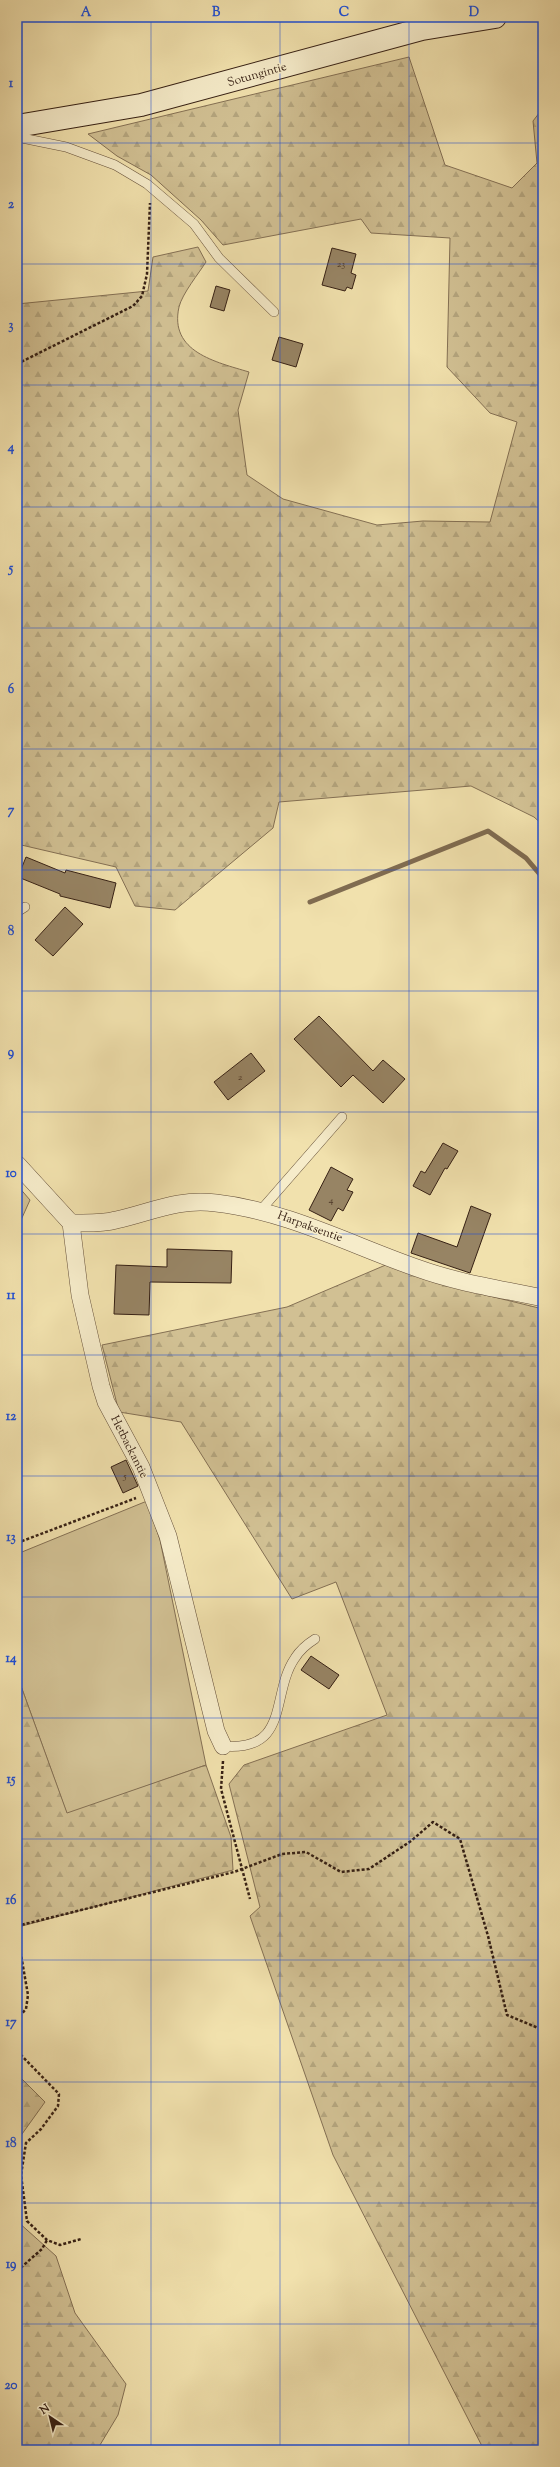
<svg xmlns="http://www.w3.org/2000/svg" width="560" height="2467" viewBox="0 0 560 2467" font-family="'Sorts Mill Goudy',serif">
	<defs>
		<pattern id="forest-firs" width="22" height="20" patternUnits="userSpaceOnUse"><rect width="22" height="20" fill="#d1c093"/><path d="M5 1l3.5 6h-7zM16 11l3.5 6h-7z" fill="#b4a57e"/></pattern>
	</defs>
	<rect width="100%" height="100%" fill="#f1e1ad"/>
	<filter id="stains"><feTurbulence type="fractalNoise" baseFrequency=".005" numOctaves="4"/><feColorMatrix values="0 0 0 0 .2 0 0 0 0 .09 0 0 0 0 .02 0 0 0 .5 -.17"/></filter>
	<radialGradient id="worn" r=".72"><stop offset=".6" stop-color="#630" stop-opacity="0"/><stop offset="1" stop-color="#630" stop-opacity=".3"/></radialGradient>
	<g fill="#d1c093" stroke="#847054">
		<path d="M17,1185L30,1200L17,1229Z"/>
		<path d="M147,1501L160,1540L206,1765L67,1814L17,1675V1554Z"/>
	</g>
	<g fill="url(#forest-firs)" stroke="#847054">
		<path d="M409,57L445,165L512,188L537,163L533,121L543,108V825L534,817L471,786L279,802L273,828L175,910L135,906L116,867L17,844V304L148,291L153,257L198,247L206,262C199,273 182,294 179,307C169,352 216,362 249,372L238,410L247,475L283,499L377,525L423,521L490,522L517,422L490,413L447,367L450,238L371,233L361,219L223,245L201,220L151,175L117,156L88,134Z"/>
		<path d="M388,1264L457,1288L543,1309V2450H484L333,2155L250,1916L260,1907L229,1784L244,1765L387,1715L336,1582L292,1599L181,1422L119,1412L102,1345L287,1307Z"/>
		<path d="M17,1675L67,1813L206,1765L231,1837L233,1870L22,1926L17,1947Z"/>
		<path d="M17,2074L45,2102L17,2141Z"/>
		<path d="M17,2221L56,2256L75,2313L126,2384L118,2415L97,2450H17Z"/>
	</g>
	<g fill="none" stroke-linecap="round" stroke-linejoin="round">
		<path stroke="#806c51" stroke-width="5" d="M310,902L488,831L526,858L543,878"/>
	</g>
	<g fill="#978464" stroke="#362014">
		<path d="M332,248L356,254L351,273L356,275L352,289L347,287L345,291L322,285Z"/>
		<path d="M216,286L230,290L224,311L210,307Z"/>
		<path d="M279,337L303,344L296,367L272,360Z"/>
		<path d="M26,857L65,873L66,870L116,883L110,908L60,896V894L18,877Z"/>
		<path d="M65,907L83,924L53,956L35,940Z"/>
		<path d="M319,1016L373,1071L383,1060L405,1079L383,1103L353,1075L341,1087L294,1039Z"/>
		<path d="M251,1053L265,1071L228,1100L214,1082Z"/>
		<path d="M443,1143L458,1151L447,1169L445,1168L430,1195L413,1186L421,1171L425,1173Z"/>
		<path d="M331,1167L353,1179L347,1190L353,1192L343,1211L338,1208L331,1221L309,1210Z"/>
		<path d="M471,1206L491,1214L470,1273L411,1253L418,1233L457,1247Z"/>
		<path d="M167,1249L232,1251L231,1283L150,1282L149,1315L114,1314L116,1265L167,1267Z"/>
		<path d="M126,1460L138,1486L123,1493L111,1467Z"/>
		<path d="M311,1656L339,1675L329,1689L301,1670Z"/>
	</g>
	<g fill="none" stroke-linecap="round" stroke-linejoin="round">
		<g stroke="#65503a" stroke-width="10">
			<g id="lane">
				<path d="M17,137L66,147L115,165L147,184L194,224L219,258L274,312"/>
				<path d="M17,912L25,907"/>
				<path d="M260,1211L342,1117"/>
				<path d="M223,1746C291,1752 270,1694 295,1658C300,1650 307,1644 315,1639"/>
			</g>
		</g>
		<g stroke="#65503a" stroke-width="18">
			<g id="street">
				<path d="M17,1164L71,1223L80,1295L101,1386L106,1402L141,1467L168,1536L216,1731L223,1746"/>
				<path d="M71,1223C86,1223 102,1224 116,1220C152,1212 178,1198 216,1203C287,1211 351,1245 417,1268C458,1283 501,1289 543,1298"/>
			</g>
		</g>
		<g stroke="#362014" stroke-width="24">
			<path id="secondary" d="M17,126L141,105L422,29L495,17"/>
		</g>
		<g stroke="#362014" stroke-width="2.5" stroke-dasharray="3 2" stroke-linecap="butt">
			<path d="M17,364L133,306L142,296L147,274L150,203"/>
			<path d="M17,1543L136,1498"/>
			<path d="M223,1761L221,1789L250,1899"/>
			<path d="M17,1926L234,1872L282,1854L306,1852L341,1872L369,1869L411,1841L433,1822L460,1839L488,1936L507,2015L543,2030"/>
			<path d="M17,1932L28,1995L26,2009L17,2019"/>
			<path d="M17,2051L59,2094L58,2106L41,2129L26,2143L21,2175L27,2221L47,2240L60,2245L81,2239"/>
			<path d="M17,2271L42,2249L47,2240"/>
		</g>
		<use href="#lane" stroke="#f6ecca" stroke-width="9"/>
		<use href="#street" stroke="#f6ecca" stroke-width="17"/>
		<use href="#secondary" stroke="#f6ecca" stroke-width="22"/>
	</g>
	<path fill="none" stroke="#1d4ed8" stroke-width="1" stroke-opacity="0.55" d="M151,17V2450M280,17V2450M409,17V2450M17,143H543M17,264H543M17,385H543M17,507H543M17,628H543M17,749H543M17,870H543M17,991H543M17,1112H543M17,1234H543M17,1355H543M17,1476H543M17,1597H543M17,1718H543M17,1839H543M17,1960H543M17,2082H543M17,2203H543M17,2324H543"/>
	<g text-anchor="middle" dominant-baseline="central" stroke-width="3.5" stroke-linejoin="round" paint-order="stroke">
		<g font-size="10" fill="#4e3928">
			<text x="341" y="264">23</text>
			<text x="240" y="1077">2</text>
			<text x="331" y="1200">4</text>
			<text x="125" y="1476">5</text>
		</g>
		<g font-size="12" fill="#362014" stroke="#f6ecca">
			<text transform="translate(257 75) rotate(-16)">Sotungintie</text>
			<text transform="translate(310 1227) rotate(20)">Harpaksentie</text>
			<text transform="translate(129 1447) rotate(63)">Hetbackantie</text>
		</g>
	</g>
	<rect width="560" height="2467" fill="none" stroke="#f1e1ad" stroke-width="44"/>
	<g transform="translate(50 2417) rotate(325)" stroke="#f6ecca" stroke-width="3" paint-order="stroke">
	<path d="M0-3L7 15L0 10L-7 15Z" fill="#362014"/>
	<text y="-6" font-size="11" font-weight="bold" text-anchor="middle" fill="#362014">N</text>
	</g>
	<rect x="22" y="22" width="516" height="2423" fill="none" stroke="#1d4ed8" stroke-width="1.5"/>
	<g font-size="13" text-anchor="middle" font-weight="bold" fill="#1d4ed8">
		<text x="86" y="16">A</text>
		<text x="216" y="16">B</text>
		<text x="344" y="16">C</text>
		<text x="474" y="16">D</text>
		<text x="11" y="87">1</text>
		<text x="11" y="208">2</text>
		<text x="11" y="329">3</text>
		<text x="11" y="451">4</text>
		<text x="11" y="572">5</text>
		<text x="11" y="693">6</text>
		<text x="11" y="814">7</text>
		<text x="11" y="935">8</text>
		<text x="11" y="1056">9</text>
		<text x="11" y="1177">10</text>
		<text x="11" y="1299">11</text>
		<text x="11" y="1420">12</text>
		<text x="11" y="1541">13</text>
		<text x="11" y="1662">14</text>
		<text x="11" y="1783">15</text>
		<text x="11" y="1904">16</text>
		<text x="11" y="2026">17</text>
		<text x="11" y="2147">18</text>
		<text x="11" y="2268">19</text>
		<text x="11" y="2389">20</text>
	</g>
	<rect width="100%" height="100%" filter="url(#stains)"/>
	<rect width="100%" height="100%" fill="url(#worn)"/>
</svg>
